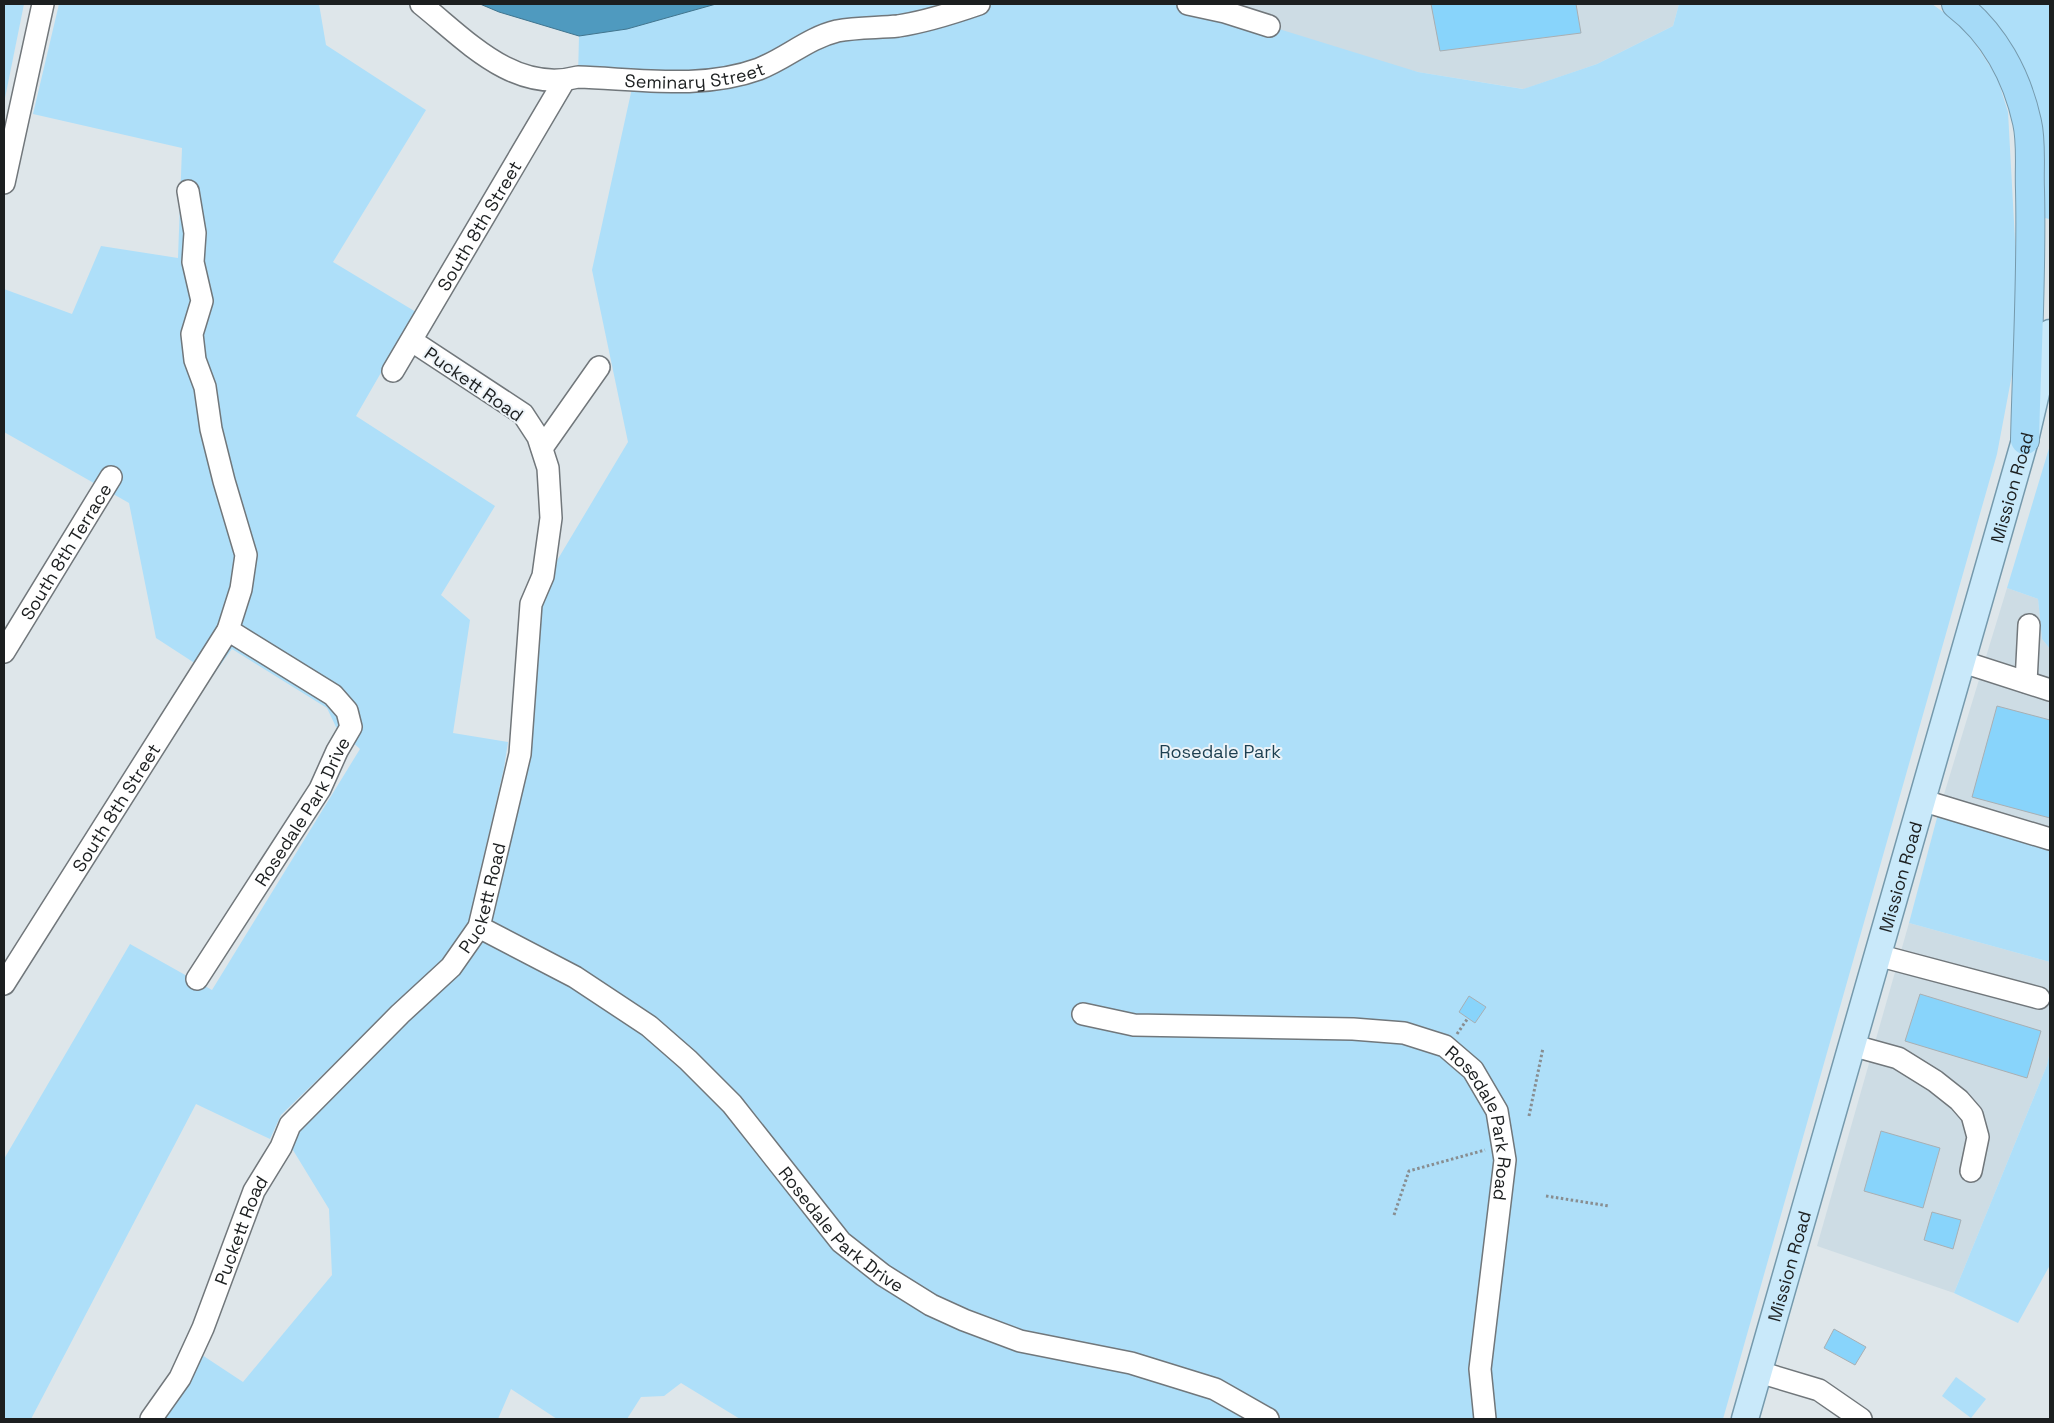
<svg xmlns="http://www.w3.org/2000/svg" width="2054" height="1423" viewBox="0 0 2054 1423" font-family="'Space Grotesk',sans-serif">
	<rect width="100%" height="100%" fill="#dee6ea"/>
	<g fill="#cddce4">
		<path d="M1122,4H1679L1673,26L1597,64L1524,89L1418,72Z"/>
		<path d="M2007,588L2038,599L2042,639L2050,649V848L1938,814Z"/>
		<path d="M1909,923L2050,962V1051L2047,1065L1954,1293L1817,1246Z"/>
	</g>
	<g fill="#aedff9">
		<path d="M4,4H24L4,103Z"/>
		<path d="M59,4H319L326,45L426,110L333,262L416,312L356,416L495,506L441,595L470,620L453,733L508,742L504,768L469,921L449,953L281,1115L270,1139L196,1104L31,1419H4V1159L130,944L212,990L360,749L336,727L327,708L232,649L213,675L156,638L129,503L4,432V289L72,314L101,246L178,258L182,148L33,114Z"/>
		<path d="M716,4H1188L1269,26L1418,72L1523,89L1597,64L1673,26L1679,4H1932L1953,19L1968,34L1980,51L1997,77L2008,112L2020,332L1997,454L1723,1419H740L681,1383L664,1396L641,1397L627,1419H557L511,1389L498,1419H160L199,1353L243,1382L332,1275L329,1209L285,1137L451,967L492,878L531,604L628,442L592,270L634,79L578,77L579,36L627,29Z"/>
		<path d="M1973,4H2050L2049,219L2041,217L2040,194Z"/>
		<path d="M2050,445V649L2042,639L2038,599L2007,588Z"/>
		<path d="M1938,814L2050,848V962L1909,923Z"/>
		<path d="M2050,1051V1265L2018,1323L1954,1293L2047,1065Z"/>
		<path d="M1956,1377L1986,1399L1971,1418L1942,1396Z"/>
	</g>
	<path fill="#4f9abf" stroke="#40758f" d="M480,4H716L627,29L579,36L499,12Z"/>
	<g fill="#88d4fb" stroke="#a8afb3">
		<path d="M1431,4H1576L1581,33L1440,51Z"/>
		<path d="M1997,706L2050,720V818L1972,797Z"/>
		<path d="M1920,994L2041,1031L2027,1078L1905,1041Z"/>
		<path d="M1469,996L1486,1007L1475,1023L1459,1012Z"/>
		<path d="M1881,1131L1940,1148L1923,1208L1864,1191Z"/>
		<path d="M1932,1212L1961,1220L1953,1249L1924,1240Z"/>
		<path d="M1834,1329L1866,1347L1855,1365L1824,1348Z"/>
	</g>
	<g fill="none" stroke-linecap="round" stroke-linejoin="round">
		<g stroke="#71777b" stroke-width="24">
			<g id="minor">
				<path id="s1" d="M421,4C466,40 514,94 578,77C637,79 702,90 759,69C787,58 808,38 837,31C857,27 878,28 898,26C925,22 953,13 979,4"/>
				<path d="M1188,4L1225,12L1269,26"/>
				<path d="M4,183L43,4"/>
				<path id="s2" d="M393,371L564,81"/>
				<path d="M542,448L599,367"/>
				<path id="s3" d="M4,652L111,477"/>
				<path d="M1960,661L2050,690"/>
				<path d="M2026,682L2029,625"/>
				<path d="M1921,800L2050,839"/>
				<path id="s4" d="M479,927L575,977L649,1026L688,1060L732,1104L841,1242L883,1275L931,1305L964,1320L1020,1341L1131,1363L1215,1389L1268,1419"/>
				<path d="M1877,955L2039,998"/>
				<path id="s5" d="M197,979L320,789L337,751L351,727L347,711L333,695L228,630"/>
				<path id="s6" d="M4,984L228,630L241,589L246,555L224,481L211,429L205,387L195,360L192,334L202,301L193,262L195,233L188,191"/>
				<path id="s7" d="M1083,1014L1134,1025L1353,1029L1404,1033L1445,1046L1473,1070L1497,1111L1505,1160L1480,1369L1485,1419"/>
				<path d="M1851,1045L1898,1058L1935,1081L1959,1100L1972,1115L1978,1137L1971,1171"/>
				<path d="M1759,1372L1819,1390L1861,1419"/>
				<path id="s8" d="M151,1419L180,1378L203,1328L254,1191L281,1147L290,1125L400,1014L451,967L479,927L520,754L531,604L543,576L551,518L548,468L538,437L523,414L412,341"/>
			</g>
		</g>
		<g stroke="#7599ac" stroke-width="29">
			<g id="major">
				<path id="s9" d="M1745,1419L2025,440L2050,333"/>
			</g>
		</g>
		<g stroke="#7599ac" stroke-width="30">
			<path id="highway" d="M1956,4C1994,33 2017,76 2027,122C2032,143 2029,168 2030,190C2032,273 2027,357 2025,440"/>
		</g>
		<g stroke="#888d90" stroke-width="3" stroke-dasharray="2.5 2.5" stroke-linecap="butt">
			<path d="M1457,1034L1468,1018"/>
			<path d="M1529,1116L1543,1048"/>
			<path d="M1546,1196L1609,1206"/>
			<path d="M1394,1215L1409,1171L1485,1150"/>
		</g>
		<use href="#minor" stroke="#fff" stroke-width="21"/>
		<use href="#major" stroke="#c9e9fa" stroke-width="26"/>
		<use href="#highway" stroke="#a5daf7" stroke-width="28"/>
	</g>
	<g text-anchor="middle" dominant-baseline="central" stroke-width="4" stroke-linejoin="round" paint-order="stroke">
		<g font-size="18" fill="#1c1f20" stroke="#ecf3f8">
			<text stroke="none"><textPath href="#s1" startOffset="298">Seminary Street</textPath></text>
			<text stroke="none"><textPath href="#s2" startOffset="169">South 8th Street</textPath></text>
			<text transform="translate(474 384) rotate(35)">Puckett Road</text>
			<text stroke="none"><textPath href="#s9" startOffset="969">Mission Road</textPath></text>
			<text stroke="none"><textPath href="#s3" startOffset="118">South 8th Terrace</textPath></text>
			<text stroke="none"><textPath href="#s6" startOffset="209">South 8th Street</textPath></text>
			<text stroke="none"><textPath href="#s5" startOffset="198">Rosedale Park Drive</textPath></text>
			<text stroke="none"><textPath href="#s9" startOffset="564">Mission Road</textPath></text>
			<text stroke="none"><textPath href="#s8" startOffset="630">Puckett Road</textPath></text>
			<text stroke="none"><textPath href="#s7" startOffset="455">Rosedale Park Road</textPath></text>
			<text stroke="none"><textPath href="#s4" startOffset="478">Rosedale Park Drive</textPath></text>
			<text stroke="none"><textPath href="#s8" startOffset="210">Puckett Road</textPath></text>
			<text stroke="none"><textPath href="#s9" startOffset="159">Mission Road</textPath></text>
		</g>
		<g font-size="18" fill="#1d3f50" stroke="#ecf3f8">
			<text x="1220" y="751">Rosedale Park</text>
		</g>
	</g>
	<rect width="2054" height="1423" fill="none" stroke="#1c1f20" stroke-width="10"/>
</svg>
